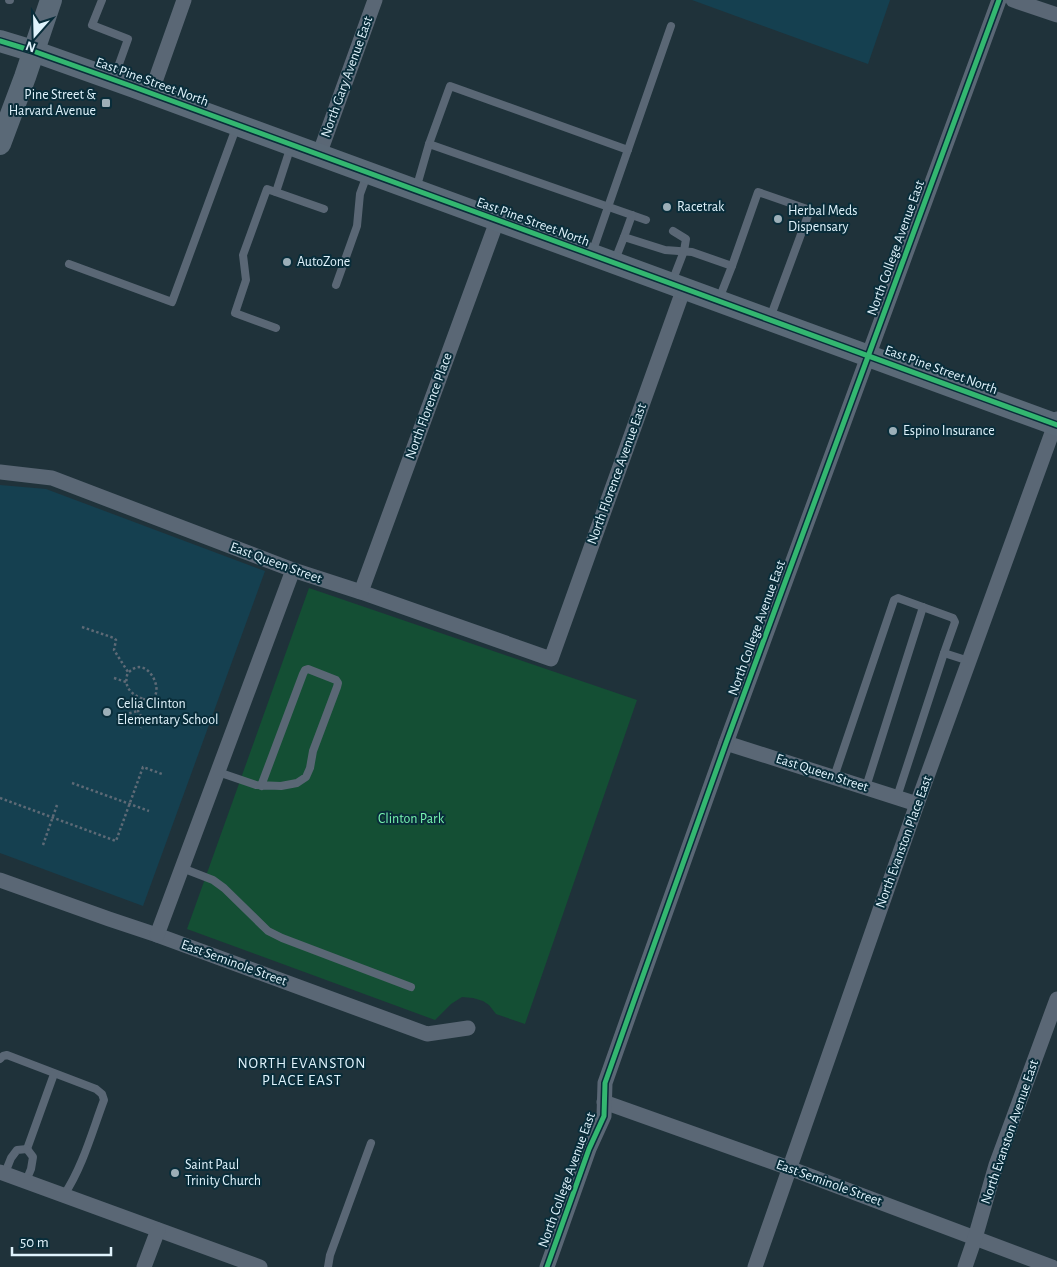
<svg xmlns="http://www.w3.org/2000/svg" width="1057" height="1267" viewBox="0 0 1057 1267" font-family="'Alegreya Sans',sans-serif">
	<rect width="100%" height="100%" fill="#1f323a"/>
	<g fill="#154050">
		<path d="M692,0H890L868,64Z"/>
		<path d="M0,485L46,489L265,571L143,906L0,853Z"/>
	</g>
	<path fill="#144f34" d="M309,588L637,700L525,1024L496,1014L489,1005L483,1001L473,998L462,997L451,1004L435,1020L187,929Z"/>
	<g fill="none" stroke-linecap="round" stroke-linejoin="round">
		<g stroke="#5e6a76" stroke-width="2.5" stroke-dasharray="2.5 2.5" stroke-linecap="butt">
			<path d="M82,627L114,638L116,640L114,650L128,672C123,686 130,694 143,699L138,711L144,721L141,728"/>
			<path d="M129,672C150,651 171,705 143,699"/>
			<path d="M114,678L126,682"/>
			<path d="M117,720L119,716L138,711"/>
			<path d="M72,783L149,811"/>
			<path d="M0,798L116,841L143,767L162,774"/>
			<path d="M43,845L57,805"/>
		</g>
		<g stroke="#5a6775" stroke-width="8">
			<path d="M9,0H10"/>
			<path d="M102,0L92,25L128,39L114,78"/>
			<path d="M429,144L450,86L628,150"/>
			<path d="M416,189L429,144L646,220"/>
			<path d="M276,192L291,146"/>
			<path d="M624,237L632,215"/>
			<path d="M592,253L671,26"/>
			<path d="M615,260L624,237L665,250L692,252L732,266L719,299"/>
			<path d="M69,264L172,302L236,128"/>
			<path d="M732,266L758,192L810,210L770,318"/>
			<path d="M672,282L684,251L686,239L673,231"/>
			<path d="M336,285L357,226L360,194L367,175"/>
			<path d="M276,328L235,313L246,280L243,255L267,189L324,209"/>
			<path d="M218,772L256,785L281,786L297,783L306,777L310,768L313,751L337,687L338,683L336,680L308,669L305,670L303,674L261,786"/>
			<path d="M834,777L894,600L898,598L953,618L955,622L944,653L969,661"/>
			<path d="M866,787L923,607"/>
			<path d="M897,797L944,653"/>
			<path d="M182,868L213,880L224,888L268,931L282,938L411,987"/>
			<path d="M0,1059L3,1056L7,1055L96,1089L102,1094L104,1100C92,1132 83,1166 64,1195"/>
			<path d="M27,1149L54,1074"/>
			<path d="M5,1173L11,1158L17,1150L27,1149"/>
			<path d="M26,1181L31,1169L33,1157L27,1149"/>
			<path d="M328,1267L330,1255L371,1143"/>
		</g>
		<g stroke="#5a6775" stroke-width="15">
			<path d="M1013,0L1057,15"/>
			<path d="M151,93L184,0"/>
			<path d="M319,155L375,0"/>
			<path d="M0,472L52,478L293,570L361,592L551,659L684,288"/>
			<path d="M361,592L497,221"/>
			<path d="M726,743L917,804"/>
			<path d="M0,880L109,919L157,935L427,1034L468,1028"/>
			<path d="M157,935L293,570"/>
			<path d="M604,1102L789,1168L1052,1267"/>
			<path d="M0,1172L260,1267"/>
			<path d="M144,1267L158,1230"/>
			<path d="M547,1267L589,1149L604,1116L605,1083L635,998L726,743L999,0"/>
			<path d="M755,1267L917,804L1057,419"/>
			<path d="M965,1267L975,1238L996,1165L1057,999"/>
		</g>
		<g stroke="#5a6977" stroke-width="22">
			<path d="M0,41L33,51L134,87L1057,425"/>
			<path d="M0,144L25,77L51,0"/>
		</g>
		<g stroke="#092d3a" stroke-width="8">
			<g id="cycleway">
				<path d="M0,41L33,51L134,87L1057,425"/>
				<path d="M547,1267L589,1149L604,1116L605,1083L635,998L726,743L999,0"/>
			</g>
		</g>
		<use href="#cycleway" stroke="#33b770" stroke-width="5"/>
	</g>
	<g fill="#9cafb8" stroke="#092d3a" stroke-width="2">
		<rect x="101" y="98" width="10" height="10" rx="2.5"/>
		<circle cx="667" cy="207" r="5"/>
		<circle cx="778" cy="219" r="5"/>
		<circle cx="287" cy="262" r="5"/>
		<circle cx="893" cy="431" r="5"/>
		<circle cx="107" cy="712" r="5"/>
		<circle cx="175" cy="1173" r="5"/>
	</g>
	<g text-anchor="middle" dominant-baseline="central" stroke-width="4" stroke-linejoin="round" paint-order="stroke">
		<g font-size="14" fill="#e0f3fc" stroke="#092d3a">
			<text transform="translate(347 77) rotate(-70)">North Gary Avenue East</text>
			<text transform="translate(152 82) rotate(20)">East Pine Street North</text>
			<text transform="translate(533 222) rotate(20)">East Pine Street North</text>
			<text transform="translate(896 248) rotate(-70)">North College Avenue East</text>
			<text transform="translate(941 370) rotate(20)">East Pine Street North</text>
			<text transform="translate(429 406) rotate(-70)">North Florence Place</text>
			<text transform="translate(617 474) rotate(-70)">North Florence Avenue East</text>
			<text transform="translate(276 563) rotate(20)">East Queen Street</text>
			<text transform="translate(757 628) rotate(-70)">North College Avenue East</text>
			<text transform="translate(822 773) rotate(18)">East Queen Street</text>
			<text transform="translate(904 842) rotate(-70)">North Evanston Place East</text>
			<text transform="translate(234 963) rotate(20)">East Seminole Street</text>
			<text transform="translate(1010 1132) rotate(-71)">North Evanston Avenue East</text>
			<text transform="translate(567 1180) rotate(-70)">North College Avenue East</text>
			<text transform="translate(829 1183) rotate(20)">East Seminole Street</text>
		</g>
		<g font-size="14" fill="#e0f3fc" stroke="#092d3a" text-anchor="start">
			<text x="96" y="95" text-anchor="end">Pine Street &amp;<tspan x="96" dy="16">Harvard Avenue</tspan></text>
			<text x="677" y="207">Racetrak</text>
			<text x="788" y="211">Herbal Meds<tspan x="788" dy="16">Dispensary</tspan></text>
			<text x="297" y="262">AutoZone</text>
			<text x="903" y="431">Espino Insurance</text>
			<text x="117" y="704">Celia Clinton<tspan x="117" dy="16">Elementary School</tspan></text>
			<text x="185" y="1165">Saint Paul<tspan x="185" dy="16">Trinity Church</tspan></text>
		</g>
		<g font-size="14" fill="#78f4b0" stroke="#092d3a">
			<text x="411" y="819">Clinton Park</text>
		</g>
		<g font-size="15" letter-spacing="1" fill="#e0f3fc" stroke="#092d3a">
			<text x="302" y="1063">NORTH EVANSTON<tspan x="302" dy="17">PLACE EAST</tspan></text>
		</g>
	</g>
	<g transform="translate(35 35) rotate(200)" stroke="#092d3a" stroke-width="4" paint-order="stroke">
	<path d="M0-4L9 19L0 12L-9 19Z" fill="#e0f3fc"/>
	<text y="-8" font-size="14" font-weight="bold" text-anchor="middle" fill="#e0f3fc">N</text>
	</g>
	<path d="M12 1247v8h99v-8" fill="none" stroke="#e0f3fc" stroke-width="2.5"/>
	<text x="20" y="1247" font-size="15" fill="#e0f3fc" stroke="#092d3a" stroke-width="4" paint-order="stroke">50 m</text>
</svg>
